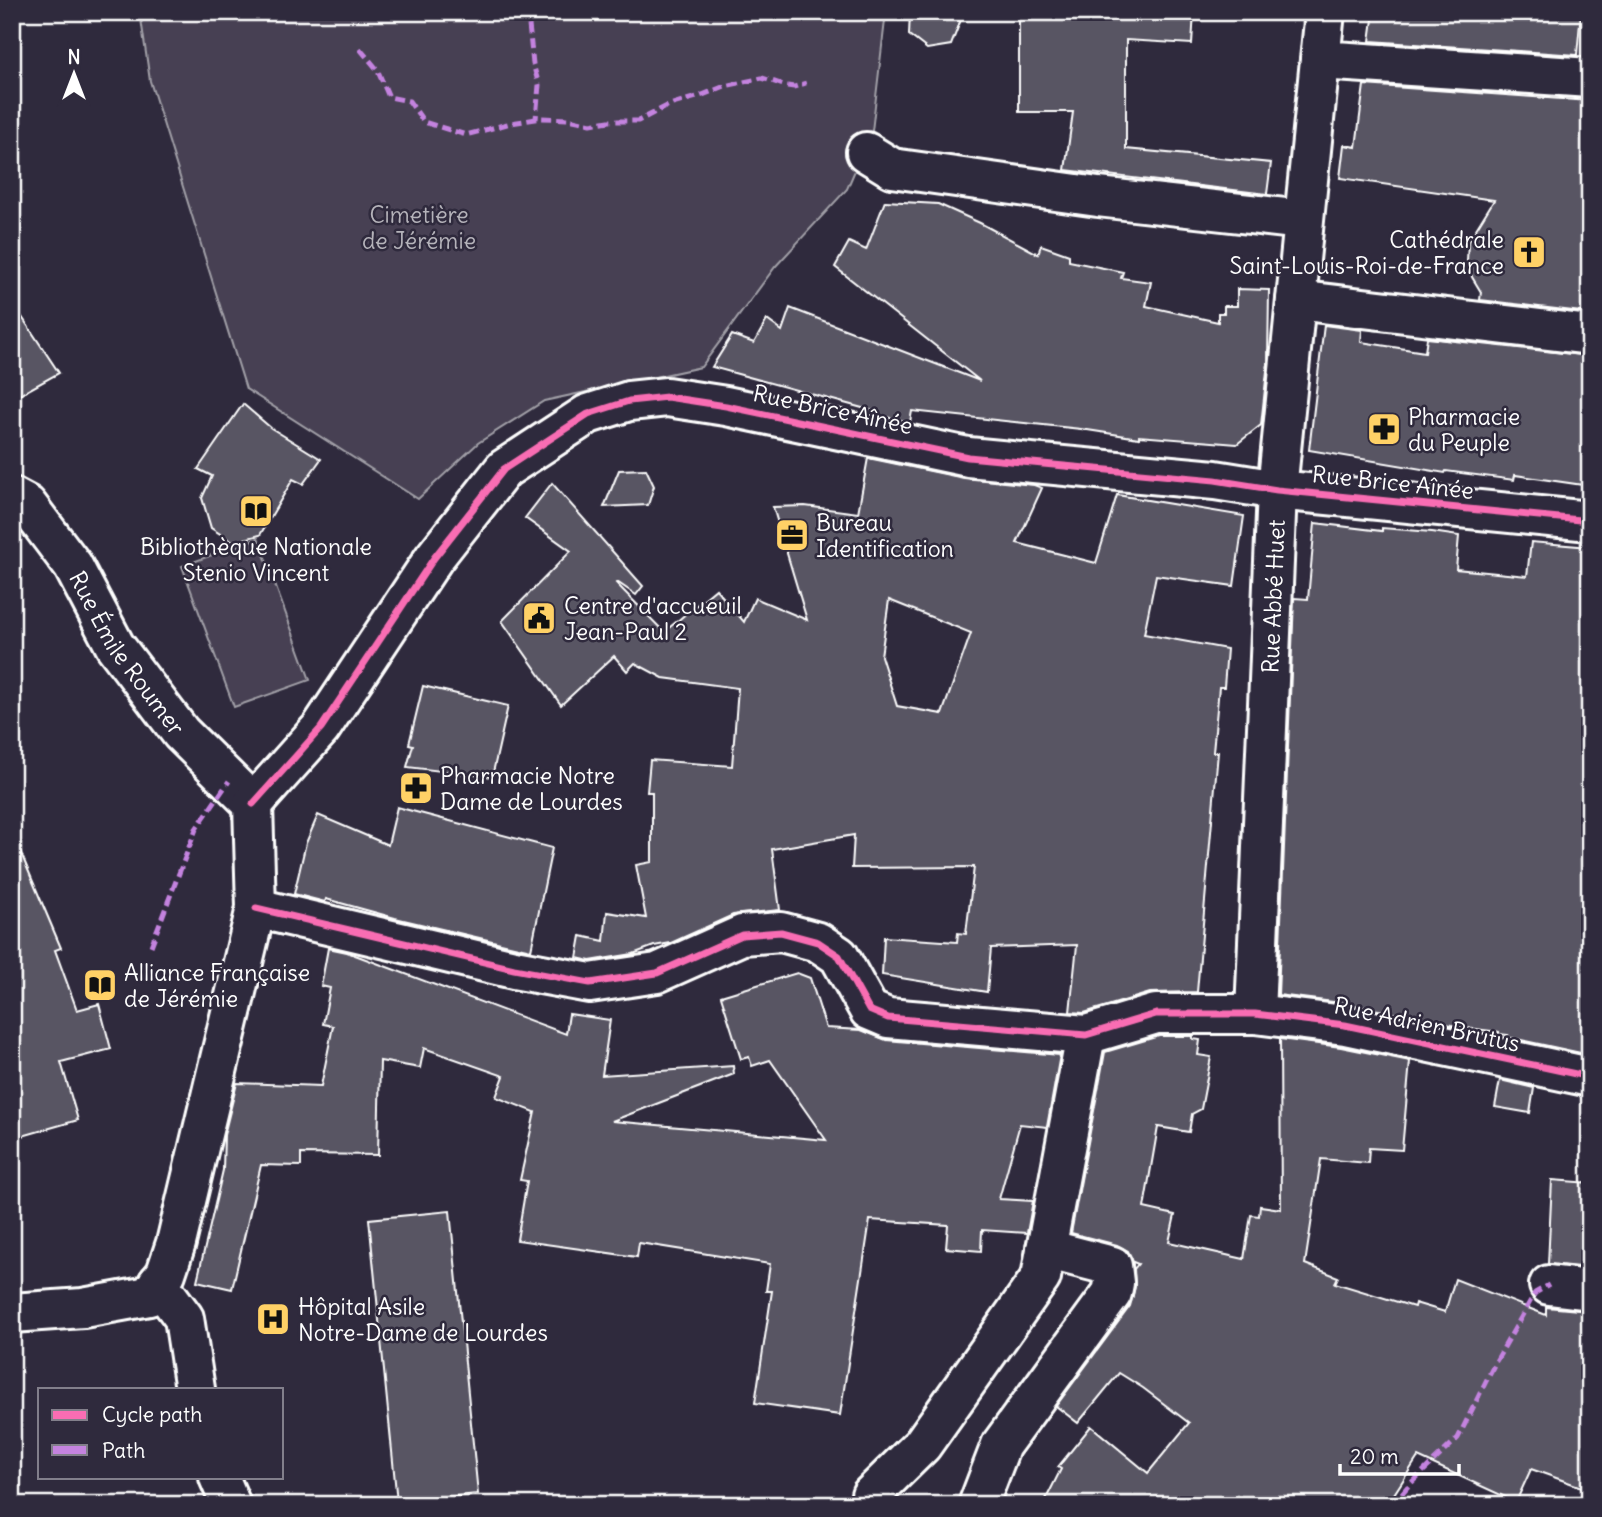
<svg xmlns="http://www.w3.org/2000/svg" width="1602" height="1517" viewBox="0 0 1602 1517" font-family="Delius,sans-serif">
	<rect width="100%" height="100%" fill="#2f2a3d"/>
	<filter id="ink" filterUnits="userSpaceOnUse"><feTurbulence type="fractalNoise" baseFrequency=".0143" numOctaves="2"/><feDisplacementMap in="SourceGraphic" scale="14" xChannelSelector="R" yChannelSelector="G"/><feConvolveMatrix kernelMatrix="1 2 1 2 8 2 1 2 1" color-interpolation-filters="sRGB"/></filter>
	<g filter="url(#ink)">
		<g fill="#464152" stroke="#a2a0a8" stroke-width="2">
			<path d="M140,12H886L872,131L847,189L775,267L701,367L544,401L478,443L418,499L246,389L150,81Z"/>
			<path d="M258,538L310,680L234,707L182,566Z"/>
		</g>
		<g fill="#595564" stroke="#fff" stroke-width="2" fill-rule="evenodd">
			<path d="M910,12H964L951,45L927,49L909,35Z"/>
			<path d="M1019,12H1194L1192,44L1126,40V149L1271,163L1267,194L1065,170L1073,112H1019Z"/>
			<path d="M1374,12H1581L1577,55L1370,41Z"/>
			<path d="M1364,85L1590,101V313L1480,300L1481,292L1472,277L1467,261L1468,242L1494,200L1340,178L1344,145L1356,147Z"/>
			<path d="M885,201L938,204L980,223L1038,254L1041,245L1069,255V261L1123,272L1121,278L1151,282L1146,306L1218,322V313H1224V306H1237V289L1269,290L1268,362L1261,425L1237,444L1139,436V438L1081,429L912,411L910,422L876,415L877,412L712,367L732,335L754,343L767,320L782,331L790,308L980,381L835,267L849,242L866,250Z"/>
			<path d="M12,302L59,373L12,399Z"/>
			<path d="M1324,325L1362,330L1361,342L1425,352L1427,338L1590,356V486L1515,475L1514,480L1446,471L1445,473L1309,450Z"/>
			<path d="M243,404L271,428L321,459L303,484L293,479L260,535L233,542L211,528L202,498L212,476L198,469Z"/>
			<path d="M868,458L964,478L1034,485L1042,488L1017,543L1096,563L1117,495L1244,516L1234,586L1156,575L1144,634L1227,649L1224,687H1219L1213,752H1218L1197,992L1150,993L1084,1013L1070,1012L1077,945L991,948L987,992L882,975L884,937L957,942L958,933L966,934L974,867L852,868L854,835L772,849L780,910L733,915L671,943L654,946L633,954L590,961L577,958L581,936L604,941L607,912L646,918L636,865L652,862V792H647L650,760L732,766L738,688L663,678L635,663L627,671L614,656L561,705L502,621L571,551L525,518L552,483L643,586L636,595L617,582L616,583L664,632L716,589L744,622L755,598L807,620L773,507L805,506L858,513ZM889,600L971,633L942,714L897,706L881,656Z"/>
			<path d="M646,469L654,486L648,505L604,507L619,470Z"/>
			<path d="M1315,523L1382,531V528L1432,532L1459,536L1456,569L1527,576L1531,542L1590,547V1055L1507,1037L1508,1035L1499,1034V1032L1466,1028L1349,1004L1278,995L1294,598L1308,599Z"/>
			<path d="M423,686L508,706L492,777L407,767L413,745L409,744Z"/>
			<path d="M397,807L552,848L531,950L395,918L326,899L325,902L294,894L306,843L318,815L388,845Z"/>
			<path d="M12,832L61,948L55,950L77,1010L99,1004L111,1049L61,1062L78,1120L12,1139Z"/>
			<path d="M328,948L347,952L566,1034L569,1014L610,1020L602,1075L733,1066L734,1074L612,1121L826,1140L770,1060L752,1066L749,1057L741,1059L721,996L797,973L810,978L826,1028L861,1030L886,1040L1060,1055L1047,1127L1020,1124L999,1199L1033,1201L1027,1233L982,1230L981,1251L946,1248L948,1225L870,1220L840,1415L755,1403L772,1291H766L770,1264L639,1243L637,1257L517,1240L527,1181L520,1180L535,1112L496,1097L504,1076L424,1048L420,1068L380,1061L378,1155L301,1154V1166L261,1165L232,1289L197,1281L223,1170L224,1135L237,1083L321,1086L333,1026L323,1024L330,988L321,986Z"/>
			<path d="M1159,1036H1193V1039L1200,1040L1198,1055L1211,1057L1201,1109L1192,1114L1189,1132L1158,1127L1144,1208L1175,1215L1169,1242L1244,1259L1251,1215L1259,1216L1260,1206L1281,1209L1280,1039L1341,1047L1410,1061L1402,1150L1369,1148L1368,1163L1321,1159L1305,1264L1338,1277L1335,1283L1414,1307L1415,1303L1445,1312L1455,1279L1546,1315V1307L1590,1311V1490L1531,1469L1516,1502L1418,1457L1387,1505H1043L1061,1469L1058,1467L1091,1426L1148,1473L1189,1423L1143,1388L1119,1373L1078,1423L1056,1406L1130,1306L1135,1287L1134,1269L1138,1264L1133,1262L1128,1251L1117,1245L1071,1233L1105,1052Z"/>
			<path d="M1500,1080L1534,1088L1530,1113L1495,1107Z"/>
			<path d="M1552,1180L1590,1183V1268L1548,1264Z"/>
			<path d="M450,1211L478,1494L397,1502L369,1219Z"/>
		</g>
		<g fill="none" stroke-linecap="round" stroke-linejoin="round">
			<g stroke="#fff" stroke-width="44">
				<g id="minor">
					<path d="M866,152L892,168L1098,197L1303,220"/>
					<path d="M1296,300L1590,335"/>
					<path id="s1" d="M12,497L27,505L73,566L115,646L181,733L253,804"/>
					<path d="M253,804L321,728L434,558L504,469L588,414L629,401L667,397L726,406L968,457L1215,480L1277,490L1590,521"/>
					<path d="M256,908L514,969L590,983L657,973L742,935L781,932L818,942L839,956L869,1010L888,1018L1086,1035L1156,1014H1255L1345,1025L1590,1077"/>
					<path id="s2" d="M1255,1014L1277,490L1320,60"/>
					<path d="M158,1283L184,1318L195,1389"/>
					<path d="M1549,1285L1590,1290"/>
					<path d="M12,1313L83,1308L149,1296L166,1273L176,1243L256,908L253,804"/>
					<path d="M219,1477L231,1505"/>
					<path d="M871,1495L922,1445L1041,1277L1086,1035"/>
					<path d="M978,1505L1001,1445L1112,1293L1114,1283L1112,1266L1046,1249"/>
				</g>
			</g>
			<g stroke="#fff" stroke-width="44">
				<path id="major" d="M1325,12L1320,60L1590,78"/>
			</g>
			<use href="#minor" stroke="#2f2a3d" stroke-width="38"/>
			<use href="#major" stroke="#2f2a3d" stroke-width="38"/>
			<g stroke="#c483df" stroke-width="5" stroke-dasharray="10 5" stroke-linecap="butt">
				<path d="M522,12L529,25L533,64L539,85L536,119"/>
				<path d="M360,49L377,69L389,97L409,101L424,122L466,135L511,123L542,118L569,119L591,124L609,121H638L669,105L700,96L725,86L762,78L787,86L794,87L806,83"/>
				<path d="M151,946L196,829L229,781"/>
				<path d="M1392,1505L1409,1485L1458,1438L1495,1363L1535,1293L1549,1285"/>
			</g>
			<g stroke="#2f2a3d" stroke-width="11">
				<g id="cycleway">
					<path d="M253,804L321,728L434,558L504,469L588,414L629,401L667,397L726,406L968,457L1215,480L1277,490L1590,521"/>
					<path d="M256,908L514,969L590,983L657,973L742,935L781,932L818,942L839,956L869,1010L888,1018L1086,1035L1156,1014H1255L1345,1025L1590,1077"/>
				</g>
			</g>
			<use href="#cycleway" stroke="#f96db3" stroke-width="7"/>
		</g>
	</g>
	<defs>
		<g id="church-square" transform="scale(1.75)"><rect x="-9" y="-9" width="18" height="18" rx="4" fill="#ffd166" stroke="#2f2a3d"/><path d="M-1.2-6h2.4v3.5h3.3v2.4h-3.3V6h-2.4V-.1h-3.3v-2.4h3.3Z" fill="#111"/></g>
		<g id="pharmacy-square" transform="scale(1.75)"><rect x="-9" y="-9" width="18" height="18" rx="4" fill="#ffd166" stroke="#2f2a3d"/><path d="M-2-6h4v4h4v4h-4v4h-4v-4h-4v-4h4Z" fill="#111"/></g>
		<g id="library-square" transform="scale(1.75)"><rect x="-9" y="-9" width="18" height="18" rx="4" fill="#ffd166" stroke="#2f2a3d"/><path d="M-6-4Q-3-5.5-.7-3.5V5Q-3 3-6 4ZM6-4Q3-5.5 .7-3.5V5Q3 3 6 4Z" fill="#111"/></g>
		<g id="office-square" transform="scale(1.75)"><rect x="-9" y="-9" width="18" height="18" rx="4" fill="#ffd166" stroke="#2f2a3d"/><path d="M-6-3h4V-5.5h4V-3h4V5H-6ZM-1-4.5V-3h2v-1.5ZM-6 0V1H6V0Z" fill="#111"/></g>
		<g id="civic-square" transform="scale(1.75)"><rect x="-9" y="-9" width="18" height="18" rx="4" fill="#ffd166" stroke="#2f2a3d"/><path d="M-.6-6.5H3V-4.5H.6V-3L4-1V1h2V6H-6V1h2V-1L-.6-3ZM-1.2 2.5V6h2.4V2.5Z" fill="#111"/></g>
		<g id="hospital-square" transform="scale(1.75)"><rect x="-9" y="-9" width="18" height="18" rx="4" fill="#ffd166" stroke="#2f2a3d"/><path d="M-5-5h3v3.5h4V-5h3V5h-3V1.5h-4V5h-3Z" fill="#111"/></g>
	</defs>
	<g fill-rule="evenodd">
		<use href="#church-square" x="1529" y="252"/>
		<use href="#pharmacy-square" x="1384" y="429"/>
		<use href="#library-square" x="256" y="511"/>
		<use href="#office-square" x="792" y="535"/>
		<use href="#civic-square" x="539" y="618"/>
		<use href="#pharmacy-square" x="416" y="788"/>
		<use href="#library-square" x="100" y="985"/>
		<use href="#hospital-square" x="273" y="1319"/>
	</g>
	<g text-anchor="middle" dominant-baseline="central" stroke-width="5" stroke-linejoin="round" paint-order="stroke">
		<g font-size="23" fill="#b5b3ba" stroke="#2f2a3d">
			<text x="419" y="214">Cimetière<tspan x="419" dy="26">de Jérémie</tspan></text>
		</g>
		<g font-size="23" fill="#fff" stroke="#2f2a3d" text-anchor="start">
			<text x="1504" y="239" text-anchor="end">Cathédrale<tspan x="1504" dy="26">Saint-Louis-Roi-de-France</tspan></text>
			<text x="1408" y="416">Pharmacie<tspan x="1408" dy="26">du Peuple</tspan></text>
			<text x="816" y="522">Bureau<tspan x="816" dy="26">Identification</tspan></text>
			<text x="256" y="546" text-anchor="middle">Bibliothèque Nationale<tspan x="256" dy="26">Stenio Vincent</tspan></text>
			<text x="564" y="605">Centre d'accueuil<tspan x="564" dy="26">Jean-Paul 2</tspan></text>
			<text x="440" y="775">Pharmacie Notre<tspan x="440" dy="26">Dame de Lourdes</tspan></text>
			<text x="124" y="972">Alliance Française<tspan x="124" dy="26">de Jérémie</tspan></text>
			<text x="298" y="1306">Hôpital Asile<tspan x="298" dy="26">Notre-Dame de Lourdes</tspan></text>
		</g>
		<g font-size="23" fill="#fff" stroke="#2f2a3d">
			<text transform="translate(833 409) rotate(12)">Rue Brice Aînée</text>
			<text transform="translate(1393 482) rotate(6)">Rue Brice Aînée</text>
			<text stroke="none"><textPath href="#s2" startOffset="418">Rue Abbé Huet</textPath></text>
			<text stroke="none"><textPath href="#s1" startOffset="196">Rue Émile Roumer</textPath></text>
			<text transform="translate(1427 1024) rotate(12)">Rue Adrien Brutus</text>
		</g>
	</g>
	<rect width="1602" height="1517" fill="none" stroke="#2f2a3d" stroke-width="42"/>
	<rect x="21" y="21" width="1560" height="1475" fill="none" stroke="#fff" stroke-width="2.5" filter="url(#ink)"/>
	<rect x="38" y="1388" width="245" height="91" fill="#2f2a3d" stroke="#827f8b" stroke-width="2"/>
	<rect x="52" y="1410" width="35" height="10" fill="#f96db3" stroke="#827f8b" stroke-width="2"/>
	<text x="102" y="1422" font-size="21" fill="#ffffff">Cycle path</text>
	<rect x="52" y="1445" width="35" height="10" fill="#c483df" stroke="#827f8b" stroke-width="2"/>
	<text x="102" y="1458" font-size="21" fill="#ffffff">Path</text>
	<g transform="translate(74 74)" stroke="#2f2a3d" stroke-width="5" paint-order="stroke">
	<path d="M0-5L12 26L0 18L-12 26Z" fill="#ffffff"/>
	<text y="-10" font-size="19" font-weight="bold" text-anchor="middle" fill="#ffffff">N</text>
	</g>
	<path d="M1340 1464v10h119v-10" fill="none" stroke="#ffffff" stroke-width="3.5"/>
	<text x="1350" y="1464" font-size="21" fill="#ffffff" stroke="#2f2a3d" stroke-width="5" paint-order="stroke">20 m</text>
</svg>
